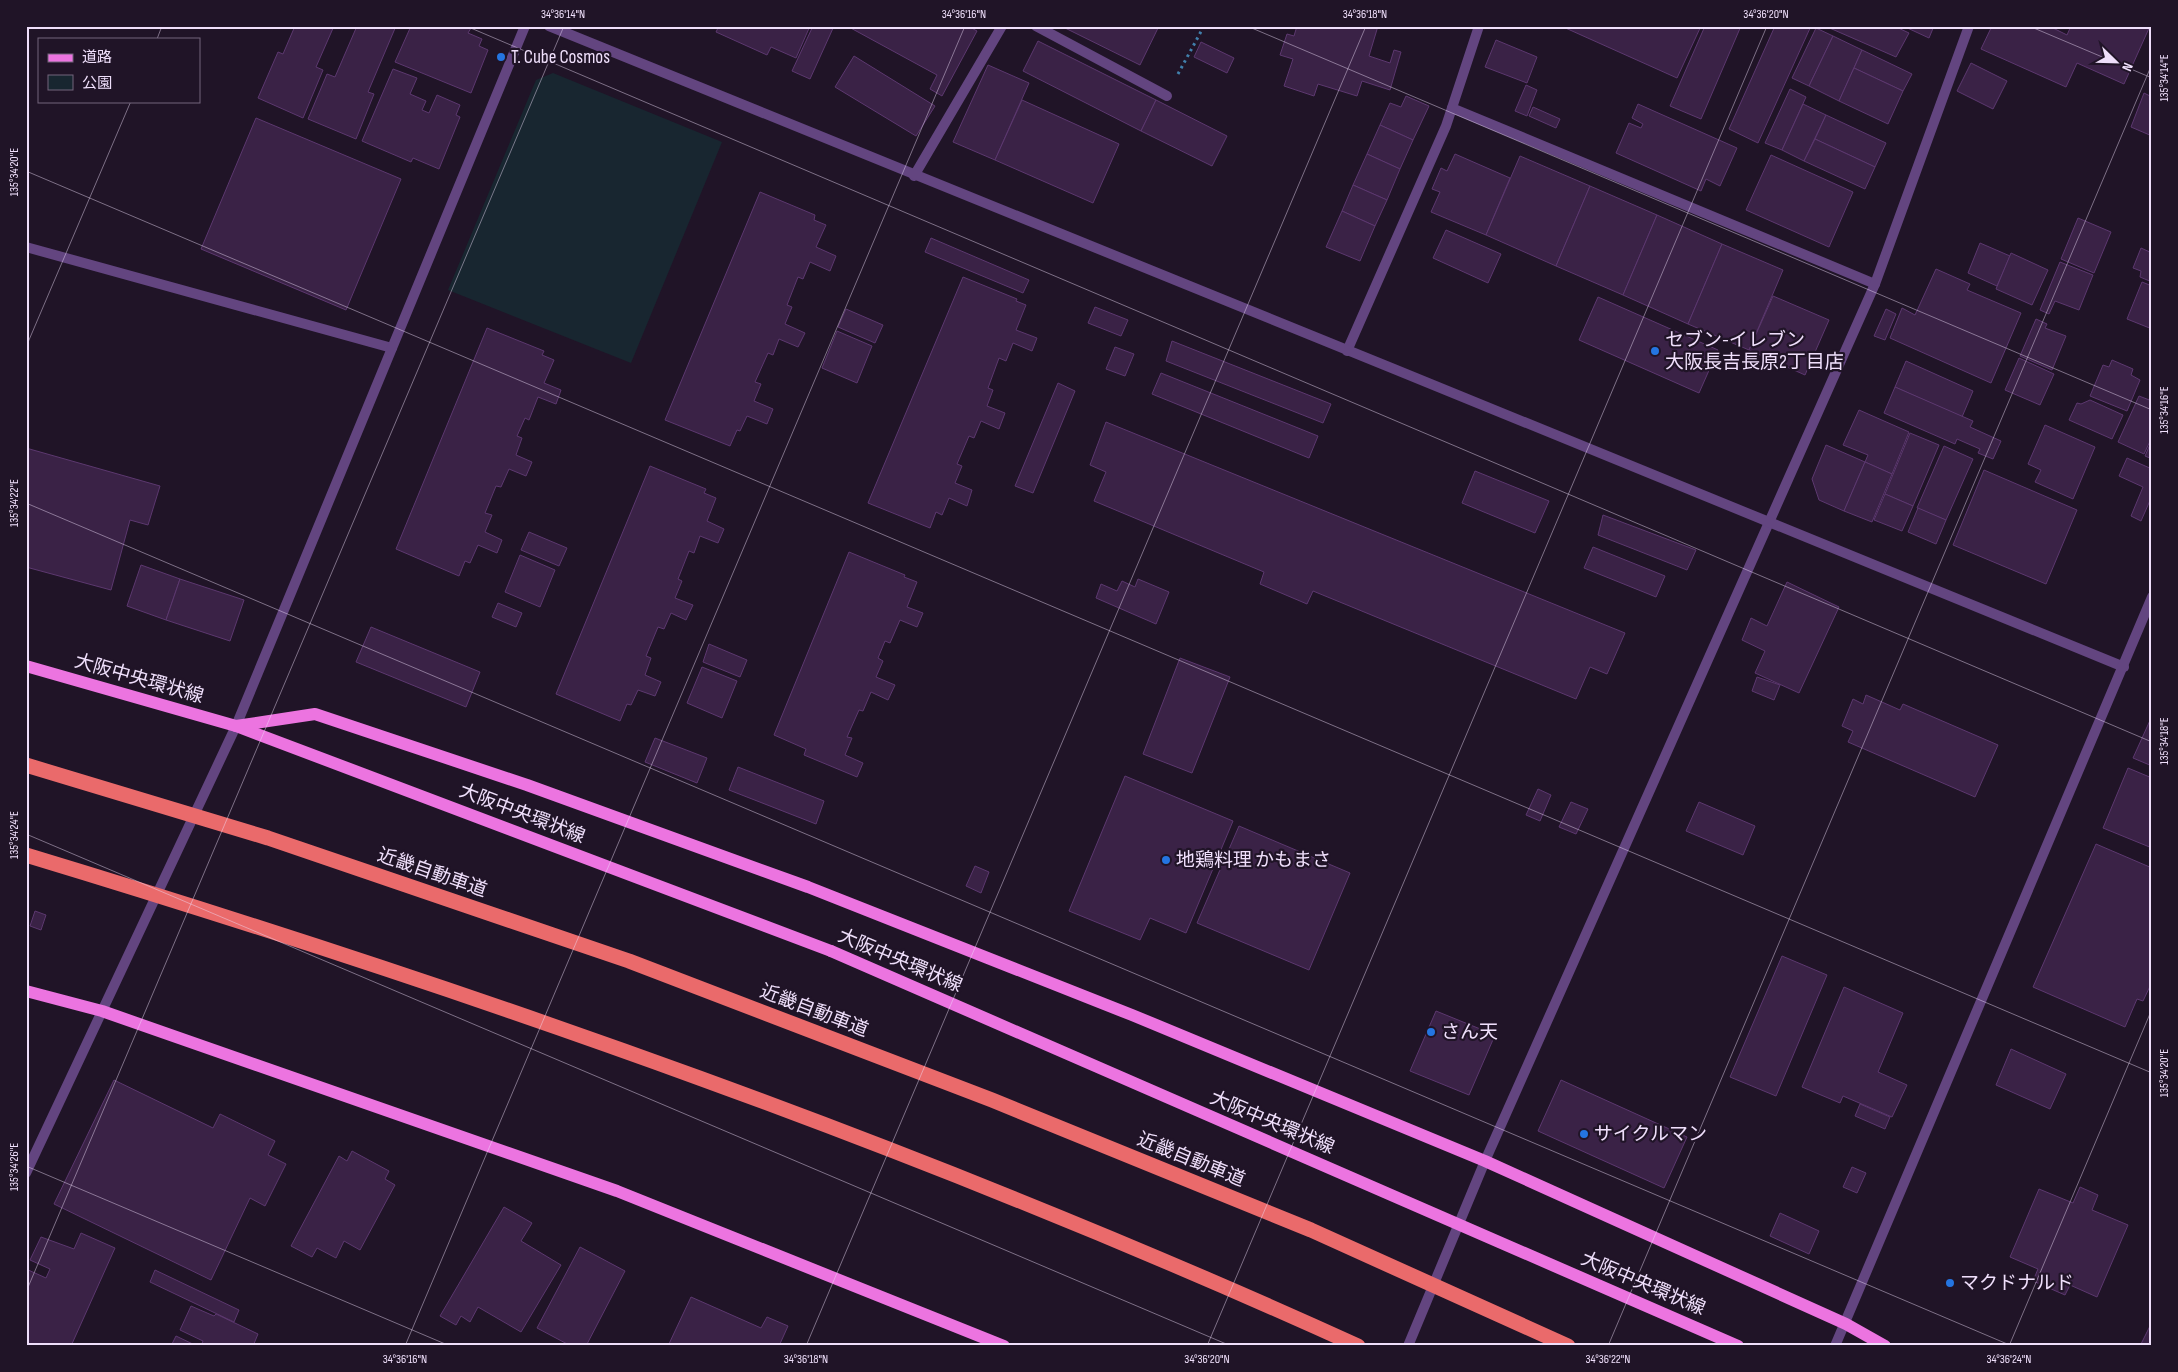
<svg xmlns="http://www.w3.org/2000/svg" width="2178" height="1372" viewBox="0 0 2178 1372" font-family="'Sofia Sans Condensed','Noto Sans JP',sans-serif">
	<rect width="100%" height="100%" fill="#201427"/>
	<path fill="#182630" d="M553,73L722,142L631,363L448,290L536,80Z"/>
	<g fill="#3a2246" stroke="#5c386f">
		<path d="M295,26H334L316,67L323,70L303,118L258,98L278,52L283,54Z"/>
		<path d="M357,26H396L368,92L374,94L356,139L308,119L327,74L335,77Z"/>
		<path d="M411,26H467L471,28L468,33L482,39L479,46L488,50L471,93L395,62Z"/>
		<path d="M719,26H810L796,58L771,47L767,55L716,32Z"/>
		<path d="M813,26H834L810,79L792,71Z"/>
		<path d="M847,26H968L977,31L942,96L930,89L937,75Z"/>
		<path d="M1061,26H1159L1140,65Z"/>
		<path d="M1297,26H1378L1369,56L1390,63L1394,50L1401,52L1390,90L1362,81L1357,96L1318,84L1314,96L1284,86L1293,59L1280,55L1287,34L1294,36Z"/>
		<path d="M1561,26H1701L1677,78Z"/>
		<path d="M1705,26H1741L1701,119L1670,106Z"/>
		<path d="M1775,26H1811L1758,143L1729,129Z"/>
		<path d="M1825,26H1894L1909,33L1896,57Z"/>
		<path d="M1903,26H1934L1929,38Z"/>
		<path d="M1992,26H2049L2067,35L2071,26H2150L2124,84L2077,63L2066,87L1981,49Z"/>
		<path d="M1816,28L1833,36L1809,86L1792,78Z"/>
		<path d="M1833,36L1862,50L1839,101L1809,86Z"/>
		<path d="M1496,40L1537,57L1527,83L1485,67Z"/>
		<path d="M1038,41L1156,100L1141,131L1023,71Z"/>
		<path d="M1201,42L1234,58L1227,73L1194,57Z"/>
		<path d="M1862,50L1912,74L1903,91L1854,68Z"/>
		<path d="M854,56L935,106L916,136L835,87Z"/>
		<path d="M1971,63L2007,81L1993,109L1957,91Z"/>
		<path d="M988,65L1029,83L995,160L953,142Z"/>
		<path d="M1854,68L1903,91L1888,124L1839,101Z"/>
		<path d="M393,69L417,78L410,94L426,101L422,110L429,113L437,95L460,105L456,115L460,117L439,169L413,158L411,162L362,141Z"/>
		<path d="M1526,85L1537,90L1527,116L1515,111Z"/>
		<path d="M1790,89L1806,97L1782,150L1765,143Z"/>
		<path d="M2144,93L2152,97V136L2131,127Z"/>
		<path d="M1406,96L1429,106L1413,140L1380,125L1390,103L1401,107Z"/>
		<path d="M1022,100L1119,144L1093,203L995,160Z"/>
		<path d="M1156,100L1227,136L1212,166L1141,131Z"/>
		<path d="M1638,104L1737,148L1720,186L1706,179L1701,191L1616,153L1629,123L1641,128L1643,124L1632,118Z"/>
		<path d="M1803,104L1826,115L1804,161L1782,150Z"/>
		<path d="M1533,107L1560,119L1556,128L1529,116Z"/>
		<path d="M1826,115L1886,143L1875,167L1815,139Z"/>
		<path d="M256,118L401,179L346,310L201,249Z"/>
		<path d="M1380,125L1413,140L1400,169L1367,154Z"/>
		<path d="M1815,139L1875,167L1865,189L1804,161Z"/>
		<path d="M1367,154L1400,169L1387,200L1353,185Z"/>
		<path d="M1455,154L1510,178L1486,235L1431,212L1440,192L1432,189L1441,168L1447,171Z"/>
		<path d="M1771,155L1853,192L1829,247L1746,210Z"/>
		<path d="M1520,156L1590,186L1556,266L1486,235Z"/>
		<path d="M1353,185L1387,200L1375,226L1342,211Z"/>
		<path d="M1590,186L1657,215L1623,295L1556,266Z"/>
		<path d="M760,192L815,215L814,220L826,225L816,247L836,256L830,271L810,262L803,279L798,277L787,305L792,307L785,324L805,333L798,347L779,339L773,355L768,353L755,382L761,384L754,401L773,409L767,424L747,416L740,431L737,430L730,446L665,420Z"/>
		<path d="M1342,211L1375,226L1360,261L1326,247Z"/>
		<path d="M1657,215L1722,244L1688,324L1623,295Z"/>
		<path d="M2078,218L2111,232L2094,273L2061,259Z"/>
		<path d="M1446,230L1501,254L1488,283L1433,258Z"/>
		<path d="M931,238L1029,280L1023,293L925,252Z"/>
		<path d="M1980,243L2010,256L1997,286L1968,273Z"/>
		<path d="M1722,244L1783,270L1749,350L1688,324Z"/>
		<path d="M2141,248L2152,253V282L2140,277L2141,271L2133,268Z"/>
		<path d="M2011,253L2048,270L2032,305L1996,289Z"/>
		<path d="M2060,262L2093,275L2079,310L2055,301L2049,314L2040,310Z"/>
		<path d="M1936,269L1970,284L1967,290L2021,313L1991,383L1890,338L1902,308L1915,315Z"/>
		<path d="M963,277L1017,299L1016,301L1026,305L1016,330L1037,338L1032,351L1013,343L1006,361L999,358L988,388L993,390L987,406L1005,413L999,429L981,421L974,438L969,436L957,464L962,466L955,483L972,490L967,506L949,498L942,515L936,512L930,528L868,503Z"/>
		<path d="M2142,282L2152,286V329L2127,319Z"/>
		<path d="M1773,296L1829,320L1805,375L1749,350Z"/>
		<path d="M1598,297L1718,350L1699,393L1579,340Z"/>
		<path d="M1095,307L1128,320L1121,336L1088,323Z"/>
		<path d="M846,309L883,325L875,343L838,327Z"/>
		<path d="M1886,309L1896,314L1885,340L1874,336Z"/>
		<path d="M2036,319L2047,324L2045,328L2066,336L2052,370L2020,356Z"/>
		<path d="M487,328L544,351L542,355L554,360L544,383L561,390L556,404L538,397L529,420L525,418L517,436L522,438L516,455L532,462L526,476L509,469L501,487L496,486L485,513L492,515L485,532L502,540L497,553L478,545L470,563L465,561L459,576L396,549Z"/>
		<path d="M837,331L872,346L857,383L822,368Z"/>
		<path d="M1172,341L1331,404L1323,423L1166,361Z"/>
		<path d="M1115,347L1134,354L1125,376L1106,369Z"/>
		<path d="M2019,358L2054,374L2040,405L2005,390Z"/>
		<path d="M2112,360L2133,369L2131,375L2140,380L2127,411L2090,396L2103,365L2109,367Z"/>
		<path d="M1906,361L1973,391L1962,417L1895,387Z"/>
		<path d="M1161,373L1318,436L1309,458L1152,394Z"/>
		<path d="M1058,383L1075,391L1033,493L1015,486Z"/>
		<path d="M1895,387L1973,421L1970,427L2001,441L1993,459L1978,453L1980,449L1957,439L1955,444L1884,413Z"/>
		<path d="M2139,396L2152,401V437L2144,454L2118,442Z"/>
		<path d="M2090,400L2123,415L2112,439L2069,420L2077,403L2081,404Z"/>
		<path d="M1859,410L1909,432L1892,474L1865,462L1868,455L1843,445Z"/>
		<path d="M1106,422L1625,633L1607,674L1590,667L1576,699L1313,591L1307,604L1260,584L1264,572L1094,501L1106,472L1090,465Z"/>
		<path d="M2045,425L2095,447L2073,499L2035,482L2041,470L2028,464Z"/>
		<path d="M1910,433L1939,445L1913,506L1885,494Z"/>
		<path d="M2152,440V459L2145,456Z"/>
		<path d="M1826,445L1865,462L1844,511L1819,500L1812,479Z"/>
		<path d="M1944,446L1973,459L1946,520L1917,508Z"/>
		<path d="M26,448L160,486L148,525L130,520L111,590L26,567Z"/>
		<path d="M2127,458L2152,469V496L2141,521L2131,516L2143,487L2119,476Z"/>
		<path d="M1865,462L1892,474L1872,522L1844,511Z"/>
		<path d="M650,466L706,489L704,493L716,498L707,521L724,529L718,543L700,536L694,553L689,551L678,579L682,581L675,598L693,605L686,620L671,613L664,629L658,627L646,656L651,658L645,675L661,682L655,696L638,690L631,705L627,704L620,721L556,694Z"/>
		<path d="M1984,470L2077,510L2046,584L1953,545Z"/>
		<path d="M1475,471L1549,501L1535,533L1462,503Z"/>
		<path d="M1885,494L1913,506L1902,531L1874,520Z"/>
		<path d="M1918,508L1946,520L1936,544L1908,532Z"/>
		<path d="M1603,515L1696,550L1687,570L1598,535Z"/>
		<path d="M529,532L567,548L559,566L521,550Z"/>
		<path d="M1593,547L1665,576L1656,597L1584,568Z"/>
		<path d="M849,552L905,575L904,577L917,582L907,607L923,613L917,627L900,620L890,643L885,641L878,658L883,661L876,677L895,685L888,700L871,692L863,711L859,710L847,737L852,738L845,755L863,763L857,777L804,755L806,749L774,735Z"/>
		<path d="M520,555L555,570L540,607L505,592Z"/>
		<path d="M141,565L180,579L166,620L127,606Z"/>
		<path d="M180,579L244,600L230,641L166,620Z"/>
		<path d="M1138,579L1169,592L1156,624L1096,598L1101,584L1117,591L1122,581L1135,587Z"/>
		<path d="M1787,582L1839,607L1799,693L1755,673L1765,651L1742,640L1751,618L1767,626Z"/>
		<path d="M498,603L522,613L516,627L492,617Z"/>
		<path d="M371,627L480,672L466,707L356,662Z"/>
		<path d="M709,644L747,660L740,677L703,662Z"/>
		<path d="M1180,658L1230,677L1192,773L1143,754Z"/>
		<path d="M702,667L737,681L722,718L687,703Z"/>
		<path d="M1757,677L1780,685L1774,700L1752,691Z"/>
		<path d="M1866,695L1900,710L1903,704L1998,745L1975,797L1848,742L1853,731L1842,726L1853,699L1863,704Z"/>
		<path d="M2152,716V766L2133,758Z"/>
		<path d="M655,738L707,758L697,783L645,762Z"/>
		<path d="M738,767L824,801L816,824L729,790Z"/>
		<path d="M2128,768L2152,778V848L2103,828Z"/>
		<path d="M1125,776L1233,821L1186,933L1150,918L1140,940L1069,911Z"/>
		<path d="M1538,789L1551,795L1540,821L1526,815Z"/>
		<path d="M1571,802L1588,809L1576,834L1559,827Z"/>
		<path d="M1699,802L1755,826L1743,855L1686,831Z"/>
		<path d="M1239,826L1350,873L1309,970L1197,923Z"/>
		<path d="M2096,844L2152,868V982L2143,1001L2137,999L2125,1027L2033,987Z"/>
		<path d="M975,866L989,872L981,893L966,886Z"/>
		<path d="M35,911L46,915L41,930L30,926Z"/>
		<path d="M1782,956L1827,975L1776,1096L1730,1077Z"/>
		<path d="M1844,987L1903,1013L1878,1072L1907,1085L1892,1117L1843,1096L1840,1103L1802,1087Z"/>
		<path d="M1436,1011L1495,1035L1469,1095L1410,1071Z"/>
		<path d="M2011,1049L2066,1074L2050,1109L1996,1085Z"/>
		<path d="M114,1080L213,1128L220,1114L275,1141L268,1155L286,1164L265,1206L250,1198L211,1280L54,1204Z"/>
		<path d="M1561,1080L1687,1137L1664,1188L1538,1131Z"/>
		<path d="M1860,1104L1890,1117L1885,1129L1855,1116Z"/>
		<path d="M352,1151L389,1171L385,1179L395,1185L360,1250L344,1241L336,1258L317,1248L312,1257L291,1246L339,1156L347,1161Z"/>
		<path d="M1852,1167L1866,1173L1857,1193L1843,1187Z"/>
		<path d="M2080,1187L2098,1195L2092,1210L2128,1225L2097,1297L2070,1285L2065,1295L2033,1281L2038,1269L2010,1257L2039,1189L2073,1203Z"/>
		<path d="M504,1207L532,1223L521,1241L561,1265L521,1332L478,1307L470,1322L461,1316L456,1325L440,1316Z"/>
		<path d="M1780,1213L1819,1231L1809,1254L1770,1236Z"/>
		<path d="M81,1233L115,1248L71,1346H26V1269L46,1278L50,1269L30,1260L41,1237L74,1249Z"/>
		<path d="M580,1247L625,1271L586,1346H571L537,1328Z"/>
		<path d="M155,1270L239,1310L234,1322L150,1282Z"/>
		<path d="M691,1297L761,1328L767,1317L788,1326L779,1346H668Z"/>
		<path d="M191,1306L214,1316L216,1314L258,1334L253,1346H201L203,1341L180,1330Z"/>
		<path d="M2152,1322V1346H2140Z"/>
		<path d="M176,1336L197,1346H171Z"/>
	</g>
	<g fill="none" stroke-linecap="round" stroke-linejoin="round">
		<path stroke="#4180ac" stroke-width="3" stroke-dasharray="2.5 4" stroke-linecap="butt" d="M1178,74L1204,26"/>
		<g stroke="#634580" stroke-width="10">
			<path d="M1036,26L1167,96"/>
			<path d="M1452,108L1875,284"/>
			<path d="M914,176L1002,26"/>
			<path d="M26,247L392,348"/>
			<path d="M1347,351L1446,126L1479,26"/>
			<path d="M26,1173L236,726L525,26"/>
			<path d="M1408,1346L1485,1161L1875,284L1969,26"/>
		</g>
		<g stroke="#634580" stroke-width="10">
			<path d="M549,26C1074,241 1600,450 2124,667"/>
			<path d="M1835,1346L2152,597"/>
		</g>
		<g stroke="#ec74e0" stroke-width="12">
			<path d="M26,666L236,726L831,951"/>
			<path d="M236,726L315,714L527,785L808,887L1132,1015L1485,1161L1846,1324L1885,1346"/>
			<path d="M26,991L102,1011L617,1191L1004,1346"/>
		</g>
		<path stroke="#ec74e0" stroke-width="12" d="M831,951L1738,1346"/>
		<g stroke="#ea6a6b" stroke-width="15">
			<path d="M26,765L268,838L629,961L992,1100L1311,1230L1568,1346"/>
			<path d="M26,855C479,992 927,1150 1358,1346"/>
		</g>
	</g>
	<path fill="none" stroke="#efdffb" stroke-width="1" stroke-opacity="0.45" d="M466,26L2152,742M1247,26L2152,410M2029,26L2152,78M157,39L162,26M26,171L2152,1073M26,347L131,101M26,503L2012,1346M26,834L1231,1346M26,1166L450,1346M26,1292L564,26M405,1346L965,26M806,1346L1366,26M1207,1346L1767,26M1608,1346L2152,64M2009,1346L2152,1009"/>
	<g fill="#2475e1" stroke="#201427" stroke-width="2">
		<circle cx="501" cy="57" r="5"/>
		<circle cx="1655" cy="351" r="5"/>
		<circle cx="1166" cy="860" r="5"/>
		<circle cx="1431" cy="1032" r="5"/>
		<circle cx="1584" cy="1134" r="5"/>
		<circle cx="1950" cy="1283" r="5"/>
	</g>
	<g text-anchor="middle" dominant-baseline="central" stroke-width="4.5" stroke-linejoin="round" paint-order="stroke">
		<g font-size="19" fill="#efdffb" stroke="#201427" text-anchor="start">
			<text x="511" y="57">T. Cube Cosmos</text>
			<text x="1665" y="340">セブン-イレブン<tspan x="1665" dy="22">大阪長吉長原2丁目店</tspan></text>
			<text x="1176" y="860">地鶏料理 かもまさ</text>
			<text x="1441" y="1032">さん天</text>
			<text x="1594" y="1134">サイクルマン</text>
			<text x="1960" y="1283">マクドナルド</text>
		</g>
		<g font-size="19" fill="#efdffb" stroke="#201427">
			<text transform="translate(139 679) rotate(16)">大阪中央環状線</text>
			<text transform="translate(522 814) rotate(21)">大阪中央環状線</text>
			<text transform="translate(432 873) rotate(19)">近畿自動車道</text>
			<text transform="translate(900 961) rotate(23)">大阪中央環状線</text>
			<text transform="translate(814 1011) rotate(21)">近畿自動車道</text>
			<text transform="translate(1272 1123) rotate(23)">大阪中央環状線</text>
			<text transform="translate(1191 1160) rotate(22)">近畿自動車道</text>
			<text transform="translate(1643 1284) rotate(23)">大阪中央環状線</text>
		</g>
	</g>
	<rect width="2178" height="1372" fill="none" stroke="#201427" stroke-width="55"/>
	<rect x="38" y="38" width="162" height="65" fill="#201427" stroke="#73657c"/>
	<rect x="48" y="54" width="25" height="8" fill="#ec74e0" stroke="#73657c"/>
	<text x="82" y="62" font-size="15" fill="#efdffb">道路</text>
	<rect x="48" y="75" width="25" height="15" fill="#182630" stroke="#73657c"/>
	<text x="82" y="88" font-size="15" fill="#efdffb">公園</text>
	<g transform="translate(2116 62) rotate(113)" stroke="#201427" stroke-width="4" paint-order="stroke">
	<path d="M0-4L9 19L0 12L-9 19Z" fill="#efdffb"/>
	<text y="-8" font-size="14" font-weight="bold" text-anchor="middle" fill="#efdffb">N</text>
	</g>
	<rect x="28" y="28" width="2122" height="1316" fill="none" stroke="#efdffb" stroke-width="2"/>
	<g font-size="12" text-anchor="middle" fill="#efdffb">
		<text x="563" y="18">34°36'14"N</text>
		<text x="964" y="18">34°36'16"N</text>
		<text x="1365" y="18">34°36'18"N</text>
		<text x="1766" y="18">34°36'20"N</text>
		<text transform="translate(2164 78) rotate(-90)" y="4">135°34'14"E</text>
		<text transform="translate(14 172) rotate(-90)" y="4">135°34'20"E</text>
		<text transform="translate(2164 410) rotate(-90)" y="4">135°34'16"E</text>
		<text transform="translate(14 503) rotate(-90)" y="4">135°34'22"E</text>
		<text transform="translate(2164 741) rotate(-90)" y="4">135°34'18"E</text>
		<text transform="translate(14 835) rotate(-90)" y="4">135°34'24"E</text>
		<text transform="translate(2164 1073) rotate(-90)" y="4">135°34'20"E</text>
		<text transform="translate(14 1167) rotate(-90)" y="4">135°34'26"E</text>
		<text x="405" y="1363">34°36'16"N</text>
		<text x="806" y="1363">34°36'18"N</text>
		<text x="1207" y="1363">34°36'20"N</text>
		<text x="1608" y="1363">34°36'22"N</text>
		<text x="2009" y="1363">34°36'24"N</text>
	</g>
</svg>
